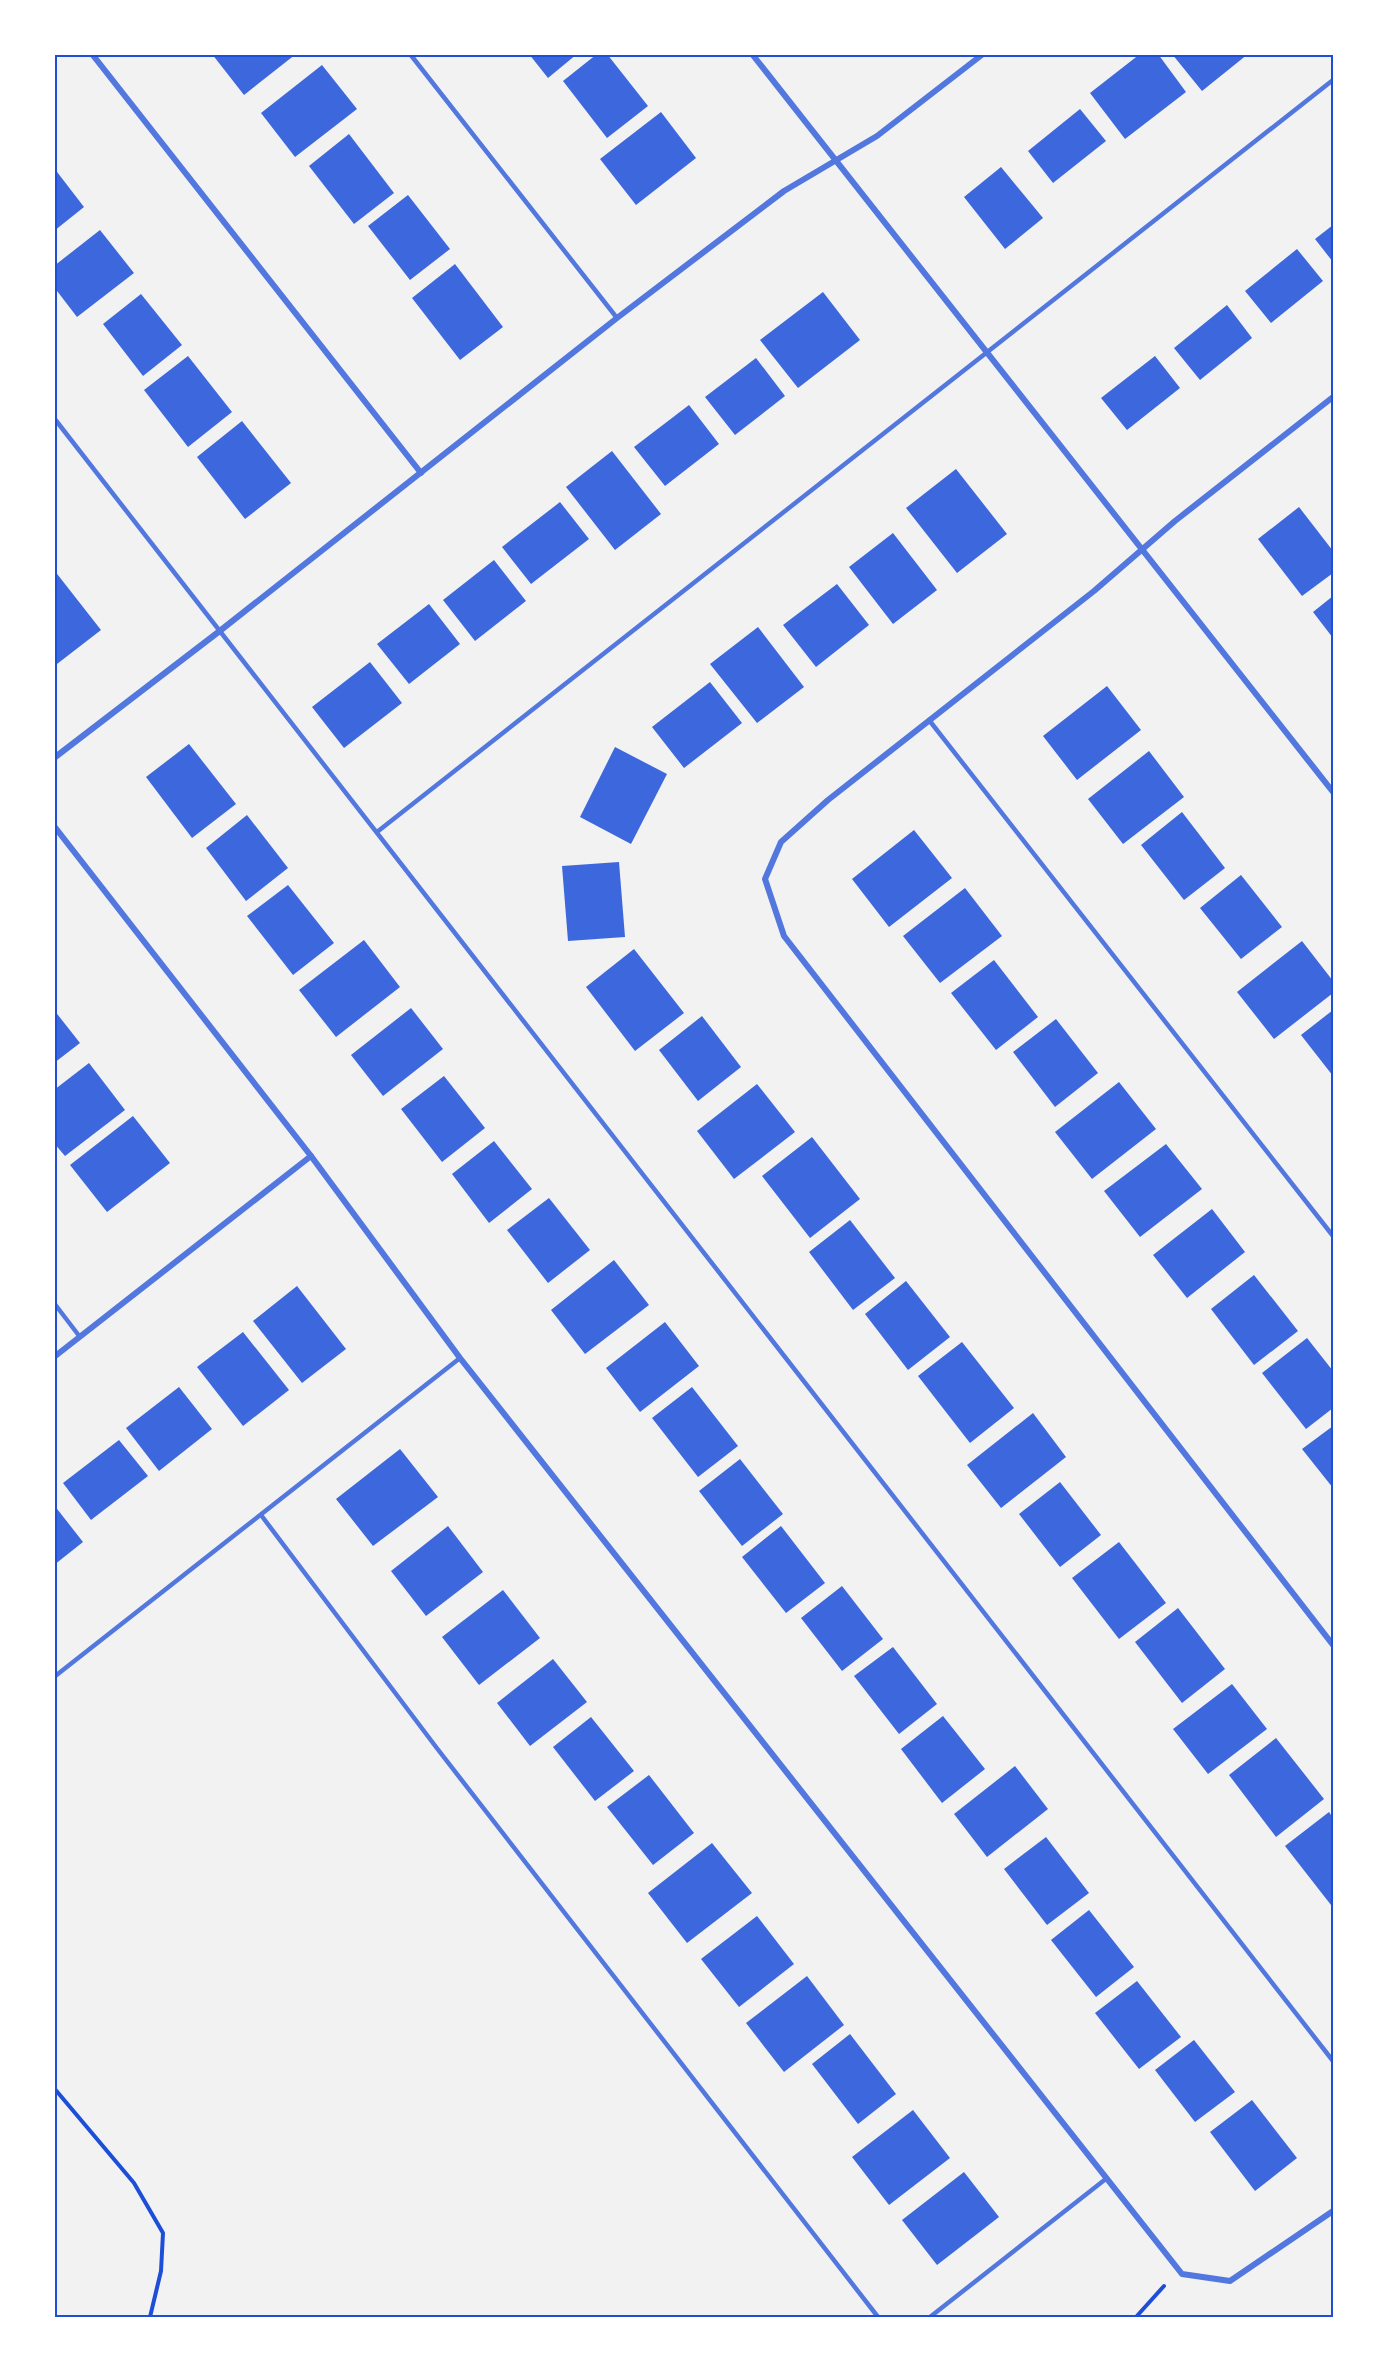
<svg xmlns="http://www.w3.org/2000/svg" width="1387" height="2371" viewBox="0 0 1387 2371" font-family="Literata,serif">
	<rect width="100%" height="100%" fill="#f2f2f2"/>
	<g fill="#3d67dc">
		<path d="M212,54H296L244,95Z"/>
		<path d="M529,54H577L548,78Z"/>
		<path d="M597,54H607L648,106L607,138L563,81Z"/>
		<path d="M1140,54H1158L1186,92L1125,139L1090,93Z"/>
		<path d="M1172,54H1248L1202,91Z"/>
		<path d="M322,65L357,109L295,157L261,113Z"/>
		<path d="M1080,109L1106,141L1053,183L1028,151Z"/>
		<path d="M661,112L696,158L636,205L600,159Z"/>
		<path d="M349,134L394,193L354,224L309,166Z"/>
		<path d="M1001,167L1043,218L1005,249L964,197Z"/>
		<path d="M54,168L84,207L54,231Z"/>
		<path d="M408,195L450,249L410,280L368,226Z"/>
		<path d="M1333,225V262L1315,239Z"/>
		<path d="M100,230L134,273L77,317L54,287V266Z"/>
		<path d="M1297,249L1323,281L1271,323L1245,291Z"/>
		<path d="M455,264L503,327L460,360L412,298Z"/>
		<path d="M823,292L860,340L798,388L760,340Z"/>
		<path d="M141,294L182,345L143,376L103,324Z"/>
		<path d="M1227,305L1252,338L1200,380L1174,348Z"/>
		<path d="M188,356L232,412L188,447L144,390Z"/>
		<path d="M1155,356L1180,388L1127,430L1101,398Z"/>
		<path d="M756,358L785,396L735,435L705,397Z"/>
		<path d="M689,405L719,444L665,486L634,447Z"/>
		<path d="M242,421L291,483L245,519L197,457Z"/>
		<path d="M612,451L661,514L615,550L566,487Z"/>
		<path d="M956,469L1007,534L957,573L906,508Z"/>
		<path d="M560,502L589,539L531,584L502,547Z"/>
		<path d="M1299,507L1333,551V573L1302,596L1258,539Z"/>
		<path d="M893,533L937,590L893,624L849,567Z"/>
		<path d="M494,560L526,601L475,641L443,600Z"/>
		<path d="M54,570L101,630L57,664L54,661Z"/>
		<path d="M837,584L869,625L816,667L783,625Z"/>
		<path d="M1333,596V638L1313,612Z"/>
		<path d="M429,604L460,644L409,684L377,644Z"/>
		<path d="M758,627L804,687L757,723L710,664Z"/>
		<path d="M370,662L402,703L344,748L312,707Z"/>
		<path d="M710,682L742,723L684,768L652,727Z"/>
		<path d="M1107,686L1141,730L1077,780L1043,736Z"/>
		<path d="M189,744L236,804L192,838L146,777Z"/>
		<path d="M615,747L667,774L631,844L580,817Z"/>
		<path d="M1149,751L1184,797L1123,844L1088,799Z"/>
		<path d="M1182,812L1225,868L1184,900L1141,845Z"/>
		<path d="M247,815L288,868L246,901L206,848Z"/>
		<path d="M914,830L952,878L889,927L852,879Z"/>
		<path d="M619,862L625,937L568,941L562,866Z"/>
		<path d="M1241,875L1282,927L1241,959L1200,908Z"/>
		<path d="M288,885L334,943L293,975L247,916Z"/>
		<path d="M965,888L1002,936L940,983L903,936Z"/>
		<path d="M364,940L400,987L336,1037L299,990Z"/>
		<path d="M1302,941L1333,981V993L1274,1039L1237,992Z"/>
		<path d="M634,949L684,1013L635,1051L586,987Z"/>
		<path d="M994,960L1038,1017L996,1050L951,993Z"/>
		<path d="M411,1008L443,1049L383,1096L351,1055Z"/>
		<path d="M54,1010L80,1043L54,1063Z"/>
		<path d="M1333,1010V1076L1301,1035Z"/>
		<path d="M702,1016L741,1067L698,1101L659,1050Z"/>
		<path d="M1056,1019L1098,1073L1055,1107L1013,1052Z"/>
		<path d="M89,1063L125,1110L65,1156L54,1143V1090Z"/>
		<path d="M444,1076L485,1128L442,1162L401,1109Z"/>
		<path d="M1119,1082L1156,1129L1092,1179L1055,1132Z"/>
		<path d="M757,1084L795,1132L734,1179L697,1131Z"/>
		<path d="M133,1116L170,1163L107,1212L70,1165Z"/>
		<path d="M812,1137L860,1199L810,1238L762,1176Z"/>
		<path d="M494,1141L532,1189L489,1223L452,1174Z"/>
		<path d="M1166,1144L1202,1189L1140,1237L1104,1191Z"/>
		<path d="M549,1198L590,1250L548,1283L507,1230Z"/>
		<path d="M1212,1209L1245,1252L1187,1298L1153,1255Z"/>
		<path d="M850,1220L895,1278L853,1310L809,1252Z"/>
		<path d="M614,1260L649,1305L585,1354L551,1310Z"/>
		<path d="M1254,1275L1298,1331L1254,1365L1211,1309Z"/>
		<path d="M906,1281L950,1337L908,1370L865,1314Z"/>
		<path d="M297,1286L346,1349L302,1383L253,1321Z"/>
		<path d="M665,1322L699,1366L640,1412L606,1368Z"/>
		<path d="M243,1332L289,1390L243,1426L197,1367Z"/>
		<path d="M1307,1338L1333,1371V1408L1306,1429L1262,1373Z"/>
		<path d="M962,1342L1014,1408L970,1443L918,1376Z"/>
		<path d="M179,1387L212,1429L159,1471L126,1428Z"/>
		<path d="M692,1387L738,1446L698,1477L652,1418Z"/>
		<path d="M1033,1413L1066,1457L1001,1508L967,1465Z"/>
		<path d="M1333,1426V1488L1302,1449Z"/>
		<path d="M119,1440L148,1476L91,1520L63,1483Z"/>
		<path d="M400,1449L438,1497L373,1546L336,1499Z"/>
		<path d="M740,1459L783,1514L742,1546L699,1491Z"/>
		<path d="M1060,1482L1101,1535L1060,1567L1019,1514Z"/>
		<path d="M54,1505L83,1542L54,1565Z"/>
		<path d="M448,1526L483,1572L426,1616L391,1571Z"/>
		<path d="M781,1526L825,1583L786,1613L742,1557Z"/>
		<path d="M1119,1542L1166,1603L1119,1639L1072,1578Z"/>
		<path d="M842,1586L883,1639L842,1671L801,1618Z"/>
		<path d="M503,1590L540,1638L479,1685L442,1637Z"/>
		<path d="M1178,1608L1225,1669L1182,1703L1135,1642Z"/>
		<path d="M893,1647L937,1704L899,1734L854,1676Z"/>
		<path d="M553,1659L587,1702L530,1746L497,1703Z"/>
		<path d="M1232,1684L1267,1729L1208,1774L1173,1729Z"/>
		<path d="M943,1716L985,1769L942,1803L901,1749Z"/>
		<path d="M591,1717L634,1771L595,1801L553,1747Z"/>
		<path d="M1276,1738L1324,1799L1276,1837L1229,1775Z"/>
		<path d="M1015,1766L1048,1809L987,1857L954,1814Z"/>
		<path d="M649,1775L694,1833L653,1865L607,1807Z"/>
		<path d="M1329,1812L1333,1818V1903L1331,1905L1285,1846Z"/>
		<path d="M1046,1837L1089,1893L1047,1925L1004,1869Z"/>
		<path d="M712,1843L752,1893L687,1943L648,1893Z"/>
		<path d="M1089,1910L1134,1967L1096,1997L1051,1940Z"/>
		<path d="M757,1916L794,1964L739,2007L701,1959Z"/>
		<path d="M807,1976L844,2025L784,2072L746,2023Z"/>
		<path d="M1137,1981L1181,2037L1139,2069L1095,2013Z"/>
		<path d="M850,2034L896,2094L858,2124L812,2064Z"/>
		<path d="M1194,2040L1235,2092L1195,2122L1155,2070Z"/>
		<path d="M1252,2100L1297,2158L1255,2191L1210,2132Z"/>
		<path d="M913,2110L950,2158L889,2205L852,2157Z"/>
		<path d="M964,2172L999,2217L937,2265L902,2220Z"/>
	</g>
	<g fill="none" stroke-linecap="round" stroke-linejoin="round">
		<g stroke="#1d4ed8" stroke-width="4">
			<path d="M54,2088L134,2183L163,2233L161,2271L150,2317"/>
			<path d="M1136,2317L1164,2286"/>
		</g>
		<g stroke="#5277de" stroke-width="4.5">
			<path d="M410,54L617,318"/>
			<path d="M54,418L1333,2061"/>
			<path d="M929,720L1333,1236"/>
			<path d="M377,832L1333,80"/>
			<path d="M54,1303L80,1337"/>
			<path d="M261,1515L436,1747L878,2317"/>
			<path d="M54,1677L460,1358"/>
			<path d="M930,2317L1107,2178"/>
		</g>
		<g stroke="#5277de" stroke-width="6">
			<path d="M92,54L421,473"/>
			<path d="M752,54L1333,792"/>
			<path d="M1333,397L1175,521L1094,591L828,800L781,842L765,879L784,936L1333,1645"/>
			<path d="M54,758L221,630L617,318L784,191L877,136L983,54"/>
			<path d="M54,826L311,1156L460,1358L1182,2274L1230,2281L1333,2211"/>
			<path d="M54,1357L311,1156"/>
		</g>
	</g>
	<rect width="1387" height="2371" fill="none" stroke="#ffffff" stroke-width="111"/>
	<rect x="56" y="56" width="1276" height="2260" fill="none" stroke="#1d4ed8" stroke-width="2"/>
</svg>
